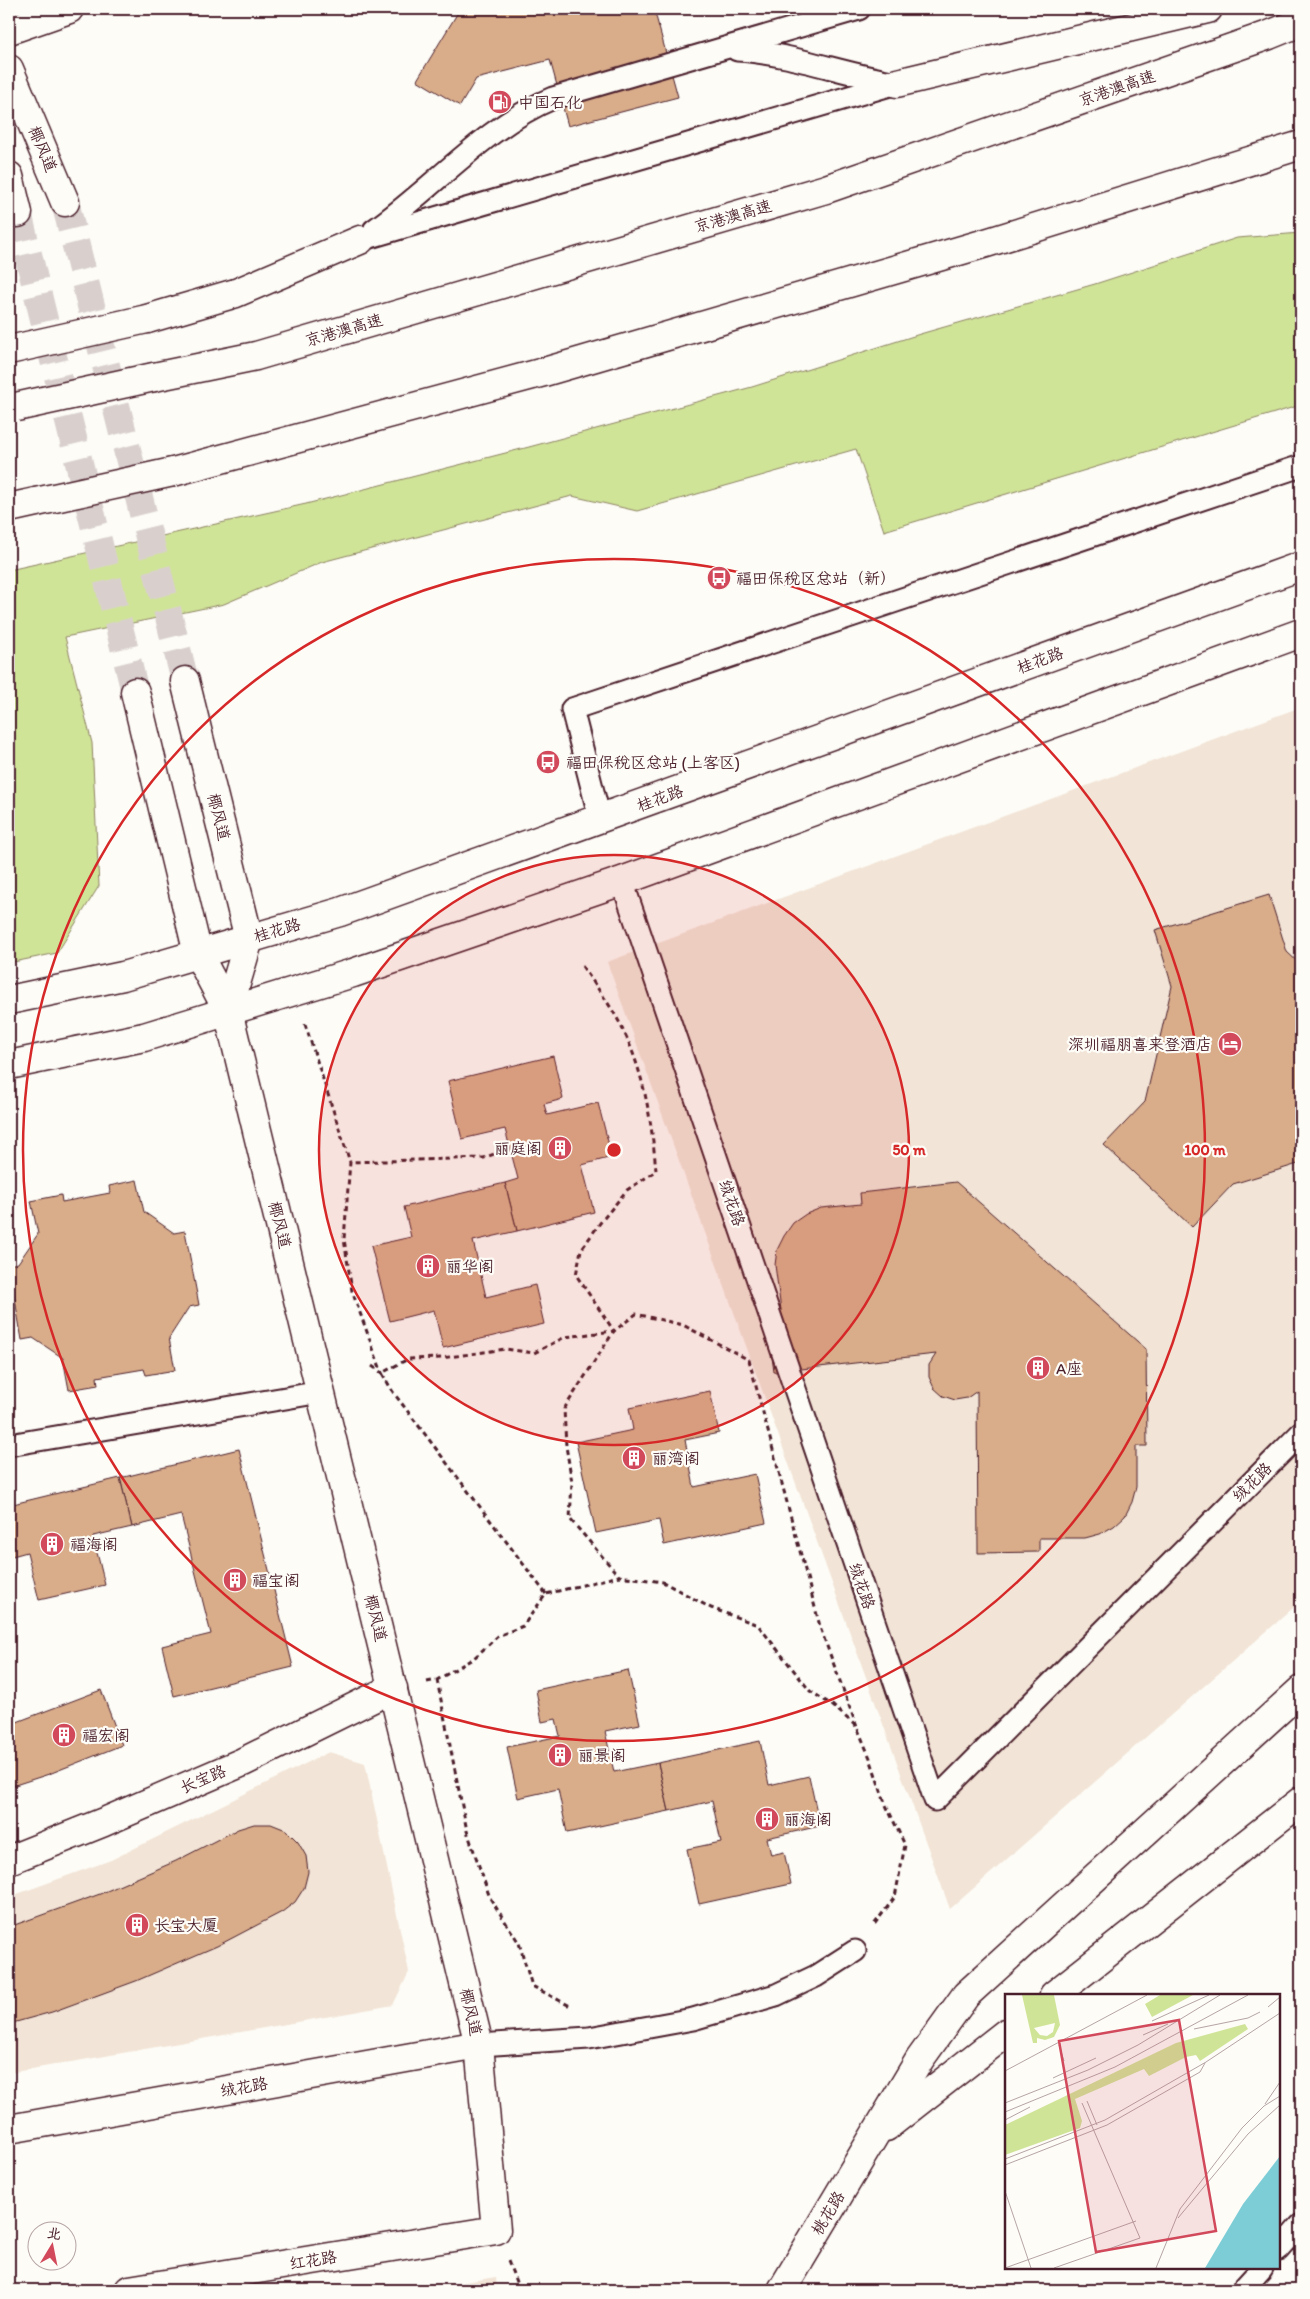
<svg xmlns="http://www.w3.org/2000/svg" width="1310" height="2299" viewBox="0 0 1310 2299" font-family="Itim,'LXGW WenKai TC',sans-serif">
	<rect width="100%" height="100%" fill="#fdfcf7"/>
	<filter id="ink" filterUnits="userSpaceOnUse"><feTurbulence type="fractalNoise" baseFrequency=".02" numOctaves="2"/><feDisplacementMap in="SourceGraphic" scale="10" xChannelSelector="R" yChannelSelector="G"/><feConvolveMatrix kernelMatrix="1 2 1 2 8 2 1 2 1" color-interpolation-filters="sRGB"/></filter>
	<g filter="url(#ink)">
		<g fill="#f2e4d6">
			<path d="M1301,707V1601L950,1909L607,962Z"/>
			<path d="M329,1752L365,1763L409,1972L393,2005L9,2073V1897L111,1860Z"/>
			<path d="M496,2277L497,2290H417Z"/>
		</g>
		<path fill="#d0e498" stroke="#8d8262" d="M1301,233V405L884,531L856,449L637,511L572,496L322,562L224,604L65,637L92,743L99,886L57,953L9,963V570L306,504L529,447L752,387L920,334L1095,284L1237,238Z"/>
		<g fill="#d9ad8a" stroke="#4a1f2b">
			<path d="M460,9H654L678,97L568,126L550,60L476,79L460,106L417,80Z"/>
			<path d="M1269,895L1287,952L1301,965V1163L1233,1184L1192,1227L1104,1145L1145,1102L1172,986L1155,930Z"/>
			<path d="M553,1056L563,1099L544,1104L547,1115L598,1103L612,1157L582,1165L594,1212L517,1231L505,1183L518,1179L505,1129L462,1139L448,1081Z"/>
			<path d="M137,1180L144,1212L174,1233L185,1231L199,1305L189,1307L169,1338L175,1370L146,1375L144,1369L97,1377L98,1385L69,1390L63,1358L33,1338L22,1340L9,1265L18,1263L38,1234L31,1201L61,1195L62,1202L110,1193L109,1186Z"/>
			<path d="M956,1182L1146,1349L1147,1446H1136V1487L1132,1502L1125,1516L1114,1526L1100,1534L1085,1538H1039V1552L978,1553L977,1391L967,1398L955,1400L943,1396L934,1388L929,1377V1365L936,1354L774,1372L766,1312L781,1310L775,1265L777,1250L784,1236L793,1223L806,1214L821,1208L861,1204L860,1193Z"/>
			<path d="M505,1183L517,1231L473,1241L486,1297L535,1285L544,1324L443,1348L434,1310L390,1321L371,1246L411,1237L404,1207Z"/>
			<path d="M710,1391L719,1433L685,1440L694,1487L755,1474L766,1523L664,1545L659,1520L596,1533L576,1442L633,1430L629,1408Z"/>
			<path d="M239,1449L293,1667L174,1696L162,1646L211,1634L181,1515L132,1527L120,1478Z"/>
			<path d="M120,1478L132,1527L93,1536L105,1585L39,1600L27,1552L9,1557V1505Z"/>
			<path d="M628,1670L640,1724L605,1731L614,1772L658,1763L669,1811L567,1833L558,1789L518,1798L507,1747L560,1736L556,1719L542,1722L536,1690Z"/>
			<path d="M101,1690L122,1745L49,1774L9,1787V1725Z"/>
			<path d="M760,1741L769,1785L809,1776L820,1826L767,1838L771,1855L784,1852L791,1884L699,1904L687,1849L721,1842L712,1801L669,1811L658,1763Z"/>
			<path d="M254,1824H271L286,1830L298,1842L306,1856L308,1872L304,1888L295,1902L282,1912L217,1946L136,1981L52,2012L9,2024V1927L100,1894L176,1861L238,1829Z"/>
		</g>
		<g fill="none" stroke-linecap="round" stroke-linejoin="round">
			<g stroke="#d9d0ce" stroke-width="28" stroke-dasharray="28 14" stroke-linecap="butt">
				<path d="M65,202L185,681"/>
				<path d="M18,213L135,692"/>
			</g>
			<g stroke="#4a1f2b" stroke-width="25">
				<g id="service">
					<path d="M737,50C789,53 840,73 892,82"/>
					<path d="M374,230C434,188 484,127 553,98L859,9"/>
					<path d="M360,240L897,83"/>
					<path d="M600,819L572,709L1301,466"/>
					<path d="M622,881L935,1800L1301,1433"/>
					<path d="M9,1445L321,1392"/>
					<path d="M479,2045L589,2038L693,2019L776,1995L816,1976L855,1951"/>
					<path d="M1279,2250L1301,2225"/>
					<path d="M1242,2290L1262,2268"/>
				</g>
			</g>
			<g stroke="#4a1f2b" stroke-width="31">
				<path id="minor" d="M9,1860L104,1822L243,1762L393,1688"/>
			</g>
			<g stroke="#4a1f2b" stroke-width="31">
				<g id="tertiary">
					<path d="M9,30L69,9"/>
					<path d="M9,69L65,202"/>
					<path d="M9,176L18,213"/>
					<path d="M185,681L249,939L228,1011"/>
					<path d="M9,2129L479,2045"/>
					<path d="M129,2290L496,2230L479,2045L228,1011L198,954L135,692"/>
				</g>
			</g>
			<g stroke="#4a1f2b" stroke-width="31">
				<g id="secondary">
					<path d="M9,1000L123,976L340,912L1301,566"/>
					<path d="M9,1065L144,1037L353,973L622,881L1301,633"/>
					<path d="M1054,1995L1301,1801"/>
					<path d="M886,2127L1006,2033"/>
					<path d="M782,2290L920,2059L966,1995L1301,1690"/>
				</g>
			</g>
			<g stroke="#4a1f2b" stroke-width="31">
				<g id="motorway">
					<path d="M897,83L1208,9"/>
					<path d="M147,319L236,293L360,240"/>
					<path d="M154,377L256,356L826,189L1269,35L1301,22"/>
					<path d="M173,472L544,372L986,243L1301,145"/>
					<path d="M9,508L36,502"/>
				</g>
			</g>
			<g stroke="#4a1f2b" stroke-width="3" stroke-dasharray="5 4" stroke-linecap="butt">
				<path d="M582,966C597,988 614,1009 625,1034C645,1077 652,1124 656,1171L627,1190L600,1223L581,1250L576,1275L614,1331L564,1409L566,1446L572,1482L570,1519L619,1576"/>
				<path d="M305,1024L350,1162"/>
				<path d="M372,1366L382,1373L352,1291L344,1239L350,1162L484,1158L519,1144"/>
				<path d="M546,1594L393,1392L382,1373L408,1359L442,1358L506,1349L534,1353L565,1337L614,1331L636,1314L683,1325L749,1360L821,1630L857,1727"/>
				<path d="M437,1680L467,1831L490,1898L519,1943L532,1986L570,2006"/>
				<path d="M427,1682L437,1680L474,1658L498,1636L523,1626L546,1594L619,1576L663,1582L711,1608L758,1625L810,1691L832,1705L857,1727L870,1758L885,1803L905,1845L895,1897L873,1926"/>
				<path d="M508,2261L519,2290"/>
			</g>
			<use href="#service" stroke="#fdfcf7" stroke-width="21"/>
			<use href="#minor" stroke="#fdfcf7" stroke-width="28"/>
			<use href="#tertiary" stroke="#fdfcf7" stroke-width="28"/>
			<use href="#secondary" stroke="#fdfcf7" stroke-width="28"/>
			<use href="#motorway" stroke="#fdfcf7" stroke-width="28"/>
			<g stroke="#4a1f2b" stroke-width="31" stroke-linecap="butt">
				<g id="motorway-bridge">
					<path d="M9,350L147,319"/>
					<path d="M16,407L154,377"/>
					<path d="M36,502L173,472"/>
				</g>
			</g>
			<use href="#motorway-bridge" stroke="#fdfcf7" stroke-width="28"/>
		</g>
	</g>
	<circle cx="614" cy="1150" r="295" fill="#d62828" fill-opacity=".12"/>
	<g fill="none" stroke="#d62828" stroke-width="2.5">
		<circle cx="614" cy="1150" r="295"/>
		<circle cx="614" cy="1150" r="591"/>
	</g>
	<defs>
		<g id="fuel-disc" transform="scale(1.25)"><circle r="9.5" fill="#d1495b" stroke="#fdfcf7"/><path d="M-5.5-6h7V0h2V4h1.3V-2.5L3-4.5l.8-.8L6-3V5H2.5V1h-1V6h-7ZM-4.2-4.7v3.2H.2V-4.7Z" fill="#fff"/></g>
		<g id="bus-disc" transform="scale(1.25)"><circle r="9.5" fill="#d1495b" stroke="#fdfcf7"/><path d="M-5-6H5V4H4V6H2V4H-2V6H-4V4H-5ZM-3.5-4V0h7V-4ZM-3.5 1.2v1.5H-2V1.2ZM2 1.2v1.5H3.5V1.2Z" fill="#fff"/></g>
		<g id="hotel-disc" transform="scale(1.25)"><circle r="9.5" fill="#d1495b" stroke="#fdfcf7"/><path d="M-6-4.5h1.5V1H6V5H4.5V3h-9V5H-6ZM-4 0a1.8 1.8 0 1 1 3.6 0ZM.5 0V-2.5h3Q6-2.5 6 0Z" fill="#fff"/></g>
		<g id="building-disc" transform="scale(1.25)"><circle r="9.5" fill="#d1495b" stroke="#fdfcf7"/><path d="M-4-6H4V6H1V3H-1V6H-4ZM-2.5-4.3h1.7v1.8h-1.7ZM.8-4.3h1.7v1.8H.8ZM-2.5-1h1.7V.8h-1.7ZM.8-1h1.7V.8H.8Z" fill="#fff"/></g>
	</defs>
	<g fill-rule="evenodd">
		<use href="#fuel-disc" x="500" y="102"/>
		<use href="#bus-disc" x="719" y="578"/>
		<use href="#bus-disc" x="548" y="762"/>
		<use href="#hotel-disc" x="1230" y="1044"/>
		<use href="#building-disc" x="560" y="1148"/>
		<use href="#building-disc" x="428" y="1266"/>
		<use href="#building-disc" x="1038" y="1368"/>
		<use href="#building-disc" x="634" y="1458"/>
		<use href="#building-disc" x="52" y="1544"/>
		<use href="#building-disc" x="235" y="1580"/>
		<use href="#building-disc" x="64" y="1735"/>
		<use href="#building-disc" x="560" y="1755"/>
		<use href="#building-disc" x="767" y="1819"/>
		<use href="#building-disc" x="137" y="1925"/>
	</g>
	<g text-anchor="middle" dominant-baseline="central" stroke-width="4.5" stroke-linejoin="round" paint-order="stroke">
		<g font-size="16" fill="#4a1f2b" stroke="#fdfcf7">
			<text transform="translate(1117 88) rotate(-19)">京港澳高速</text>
			<text transform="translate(43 149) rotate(67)">椰风道</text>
			<text transform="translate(733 216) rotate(-16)">京港澳高速</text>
			<text transform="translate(344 330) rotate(-16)">京港澳高速</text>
			<text transform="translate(1040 660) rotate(-20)">桂花路</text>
			<text transform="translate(660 798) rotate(-20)">桂花路</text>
			<text transform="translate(219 817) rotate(76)">椰风道</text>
			<text transform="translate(277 930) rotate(-16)">桂花路</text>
			<text transform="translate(732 1203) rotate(71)">绒花路</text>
			<text transform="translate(280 1225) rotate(76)">椰风道</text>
			<text transform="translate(1252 1482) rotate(-45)">绒花路</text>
			<text transform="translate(862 1586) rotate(71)">绒花路</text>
			<text transform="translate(376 1618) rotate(76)">椰风道</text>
			<text transform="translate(203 1779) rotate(-23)">长宝路</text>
			<text transform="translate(471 2012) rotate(77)">椰风道</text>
			<text transform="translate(244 2087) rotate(-10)">绒花路</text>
			<text transform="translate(828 2213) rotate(-59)">桃花路</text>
			<text transform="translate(313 2260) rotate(-9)">红花路</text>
		</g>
		<g font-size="16" fill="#4a1f2b" stroke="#fdfcf7" text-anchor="start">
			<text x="518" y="102">中国石化</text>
			<text x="736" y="578">福田保税区总站（新）</text>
			<text x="566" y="762">福田保税区总站 (上客区)</text>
			<text x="1212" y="1044" text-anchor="end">深圳福朋喜来登酒店</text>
			<text x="542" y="1148" text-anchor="end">丽庭阁</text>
			<text x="446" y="1266">丽华阁</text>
			<text x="1056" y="1368">A座</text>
			<text x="652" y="1458">丽湾阁</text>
			<text x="70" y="1544">福海阁</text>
			<text x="252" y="1580">福宝阁</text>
			<text x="82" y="1735">福宏阁</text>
			<text x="578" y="1755">丽景阁</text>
			<text x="784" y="1819">丽海阁</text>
			<text x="154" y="1925">长宝大厦</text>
		</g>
	</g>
	<g transform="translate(1005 1994)">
		<rect width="275" height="275" fill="#fdfcf7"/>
		<path d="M17,1H49L55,31L49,43L40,46L32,44V49H28ZM50,29L48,38L42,42L35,41L29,34ZM155,1H188L147,23L140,10ZM240,30L243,35L195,67L191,61L181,63L144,82L139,75L70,105L77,127L75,134L0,161V131L171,49Z" fill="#d0e498" fill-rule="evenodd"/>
		<path d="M275,162V274H200L238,210Z" fill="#7dcdd7"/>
		<path fill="none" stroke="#b5a4a5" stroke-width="1" d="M263,13L275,3M147,27L204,1M189,35L243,24L255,18M138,41L163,30M54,51L59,67M0,77L142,1M48,84L91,64M82,107L92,131M0,109L83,76L133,51L215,1M260,110L275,88M0,118L110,73L243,1M0,126L25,113M0,165L100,126L201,68L275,19M0,171L102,131L195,78L200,69M0,197L26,274M173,224L243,140L275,111M0,274L131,227M49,274L135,244L77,109M151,274L175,215L237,134L259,112L275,102"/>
		<path fill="#d1495b" fill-opacity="0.15" stroke="#d1495b" stroke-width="2.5" d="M174,26L211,237L91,258L54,47Z"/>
		<rect width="275" height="275" fill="none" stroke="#4a1f2b" stroke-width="2.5"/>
	</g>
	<circle cx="614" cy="1150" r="8" fill="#d62828" stroke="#fdfcf7" stroke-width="2.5"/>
	<g font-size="15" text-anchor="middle" font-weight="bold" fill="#d62828" stroke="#fdfcf7" stroke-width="4.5" stroke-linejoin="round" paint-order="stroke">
		<text x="909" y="1155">50 m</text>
		<text x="1205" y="1155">100 m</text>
	</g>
	<rect width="1310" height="2299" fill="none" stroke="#fdfcf7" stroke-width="30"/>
	<rect x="15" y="15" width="1280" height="2269" fill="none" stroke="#4a1f2b" stroke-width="2" filter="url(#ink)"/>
	<g transform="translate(52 2246) rotate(10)"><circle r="24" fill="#fdfcf7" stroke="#b5a4a5"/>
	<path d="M0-4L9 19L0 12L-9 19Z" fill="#d1495b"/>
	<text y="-8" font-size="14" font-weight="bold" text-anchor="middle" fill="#4a1f2b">北</text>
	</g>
</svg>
